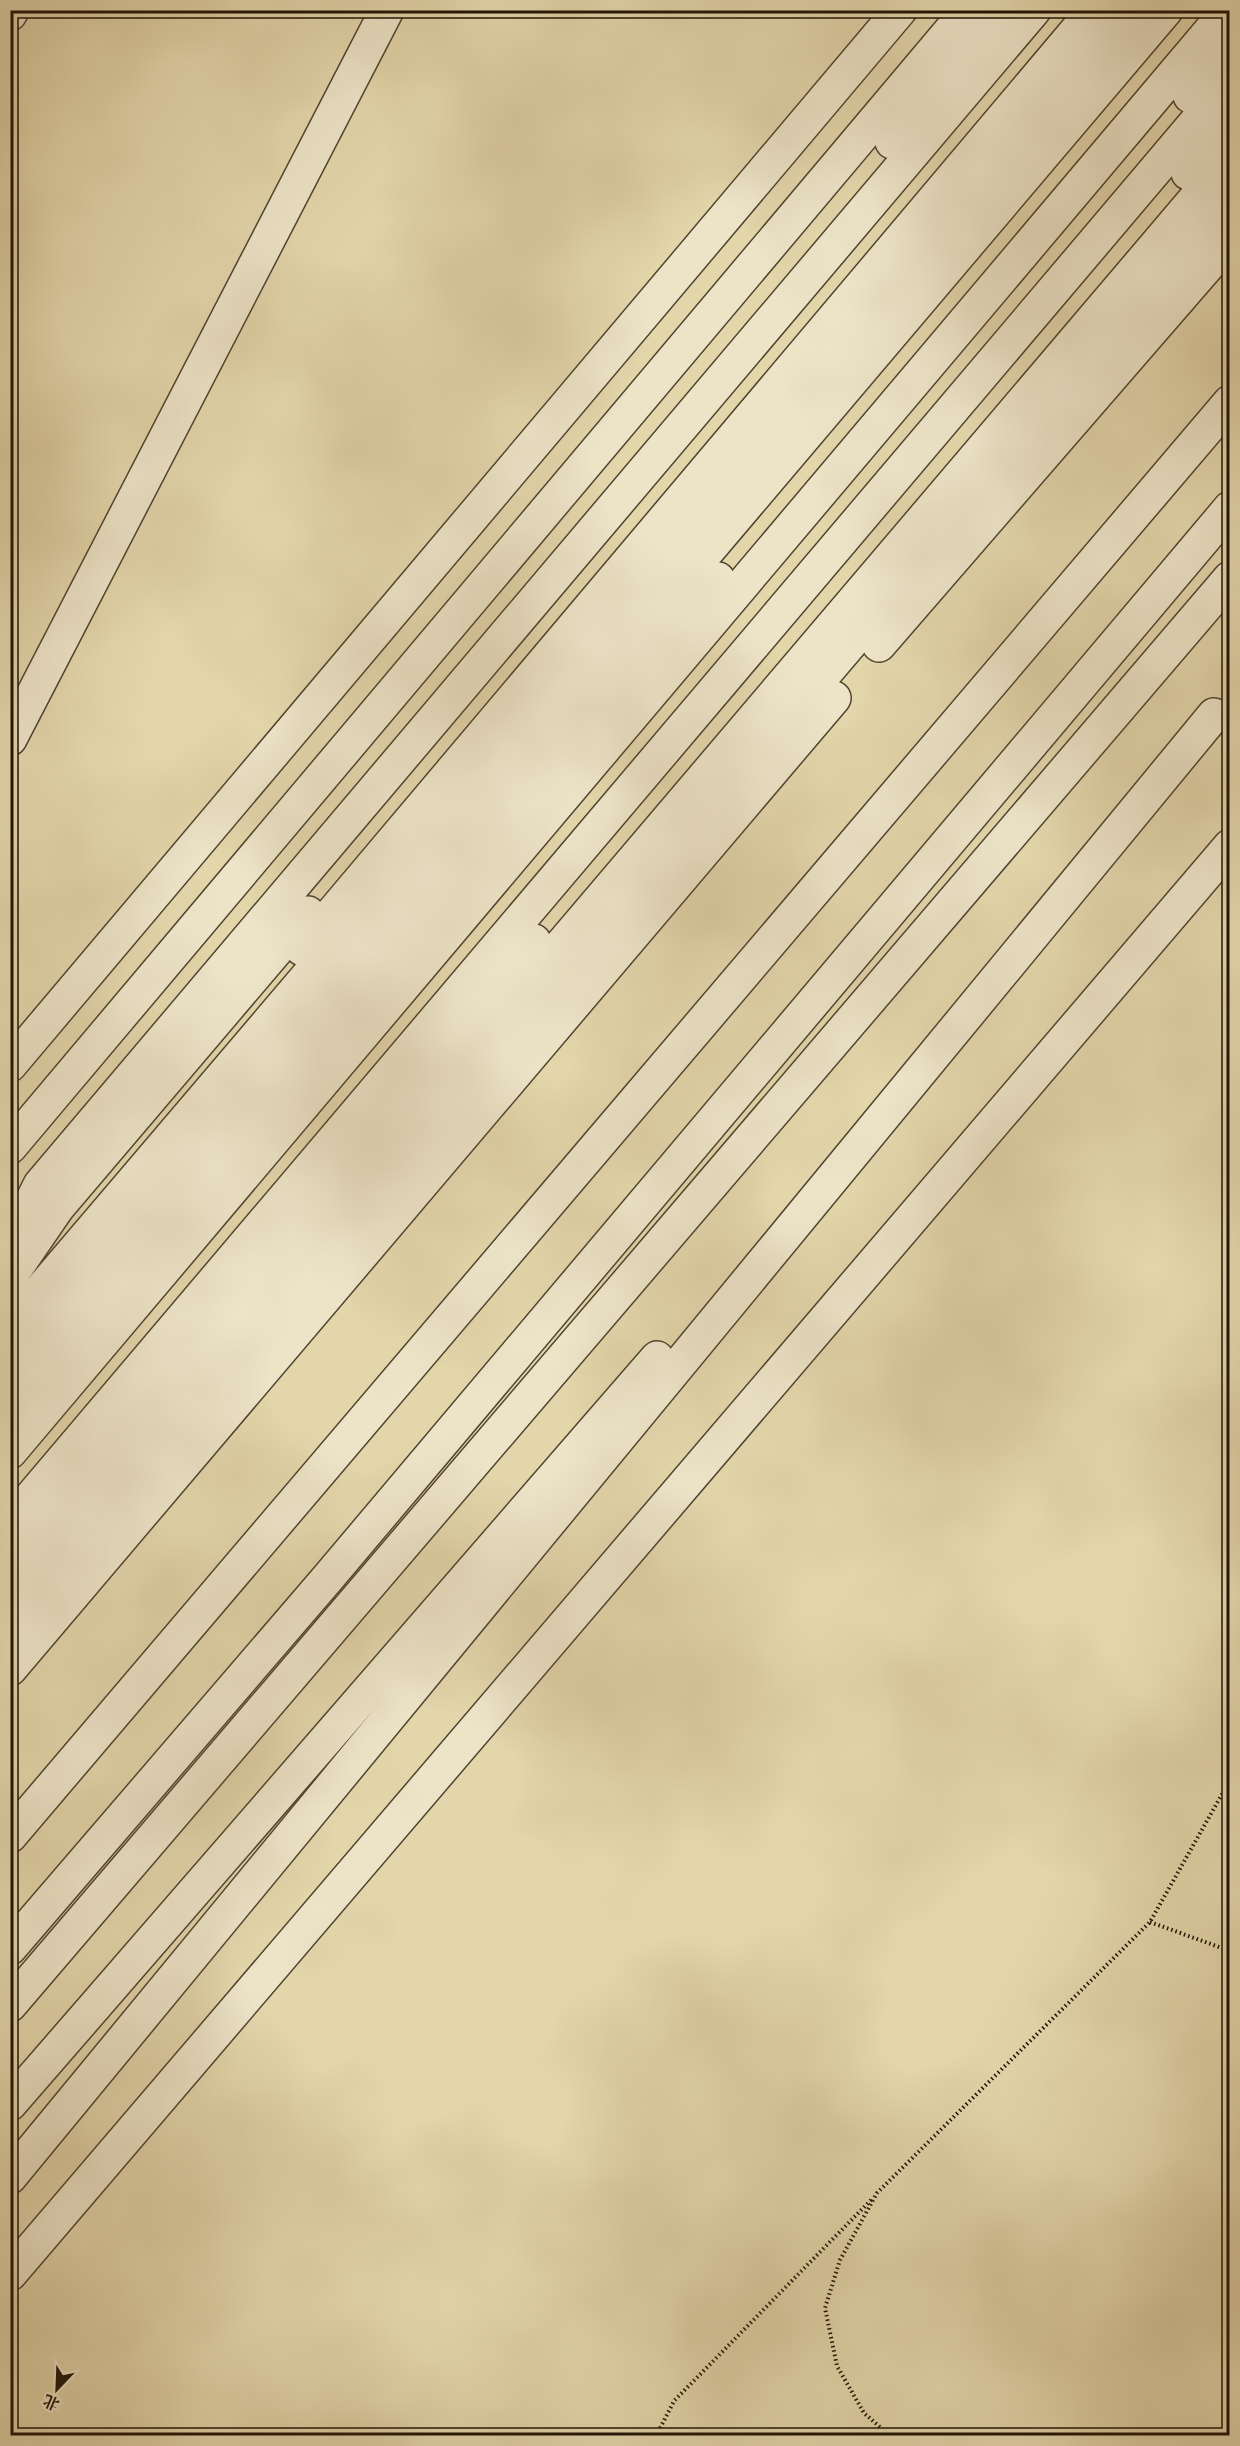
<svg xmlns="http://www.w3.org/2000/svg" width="1240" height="2446" viewBox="0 0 1240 2446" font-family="'Libre Caslon Text','Noto Serif SC',serif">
	<rect width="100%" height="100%" fill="#e3d6ab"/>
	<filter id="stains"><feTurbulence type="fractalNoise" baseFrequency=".00333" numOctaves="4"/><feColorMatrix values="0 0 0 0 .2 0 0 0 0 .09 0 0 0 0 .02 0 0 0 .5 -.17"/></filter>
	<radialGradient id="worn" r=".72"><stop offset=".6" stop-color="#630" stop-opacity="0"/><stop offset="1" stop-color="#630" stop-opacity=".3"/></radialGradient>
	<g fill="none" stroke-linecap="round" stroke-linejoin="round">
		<g stroke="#50442f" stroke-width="36">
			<g id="minor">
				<path d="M10,14L12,10"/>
				<path d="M1190,96L1230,50"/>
				<path d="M892,142L1003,10"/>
				<path d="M1188,173L1230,124"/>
				<path d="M879,645L1230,240"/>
				<path d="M10,739L387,10"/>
				<path d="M302,949L1094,10"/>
				<path d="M10,1065L900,10"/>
				<path d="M10,1147L968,10"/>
				<path d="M10,1245L40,1185L1034,10"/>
				<path d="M10,1277L58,1207L308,913"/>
				<path d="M10,1326L1130,10"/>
				<path d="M10,1374L1166,10"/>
				<path d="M10,1413L718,579"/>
				<path d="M10,1452L1228,10"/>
				<path d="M10,1522L1230,82"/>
				<path d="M10,1557L534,941"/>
				<path d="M10,1594L1230,158"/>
				<path d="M10,1632L1230,197"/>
				<path d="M10,1669L834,698"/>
				<path d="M10,1836L1230,402"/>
				<path d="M10,1948L327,1579L1230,508"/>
				<path d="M10,2005L1230,578"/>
				<path d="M10,2104L657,1358"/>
				<path d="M10,2177L1214,715"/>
				<path d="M10,2274L1230,846"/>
			</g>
		</g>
		<g stroke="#1f1306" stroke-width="4" stroke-dasharray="1.5 3" stroke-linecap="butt">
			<path d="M1150,1922L1230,1951"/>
			<path d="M656,2436L674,2401L873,2198"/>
			<path d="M890,2436L864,2413L837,2366L825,2308L840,2260L877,2193L1150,1922L1230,1780"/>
		</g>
		<use href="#minor" stroke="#ede4c8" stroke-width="33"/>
	</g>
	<rect width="1240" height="2446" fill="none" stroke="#e3d6ab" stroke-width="36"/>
	<rect x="12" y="12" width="1216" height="2422" fill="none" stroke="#1f1306" stroke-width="3"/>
	<rect x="18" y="18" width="1204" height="2410" fill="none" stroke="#1f1306" stroke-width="1.5"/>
	<g transform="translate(57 2389) rotate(203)" stroke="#ede4c8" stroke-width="4.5" paint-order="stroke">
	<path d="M0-4.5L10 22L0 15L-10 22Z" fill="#1f1306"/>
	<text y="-9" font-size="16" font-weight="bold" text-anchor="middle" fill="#1f1306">北</text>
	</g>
	<rect width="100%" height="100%" filter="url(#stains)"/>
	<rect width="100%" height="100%" fill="url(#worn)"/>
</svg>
